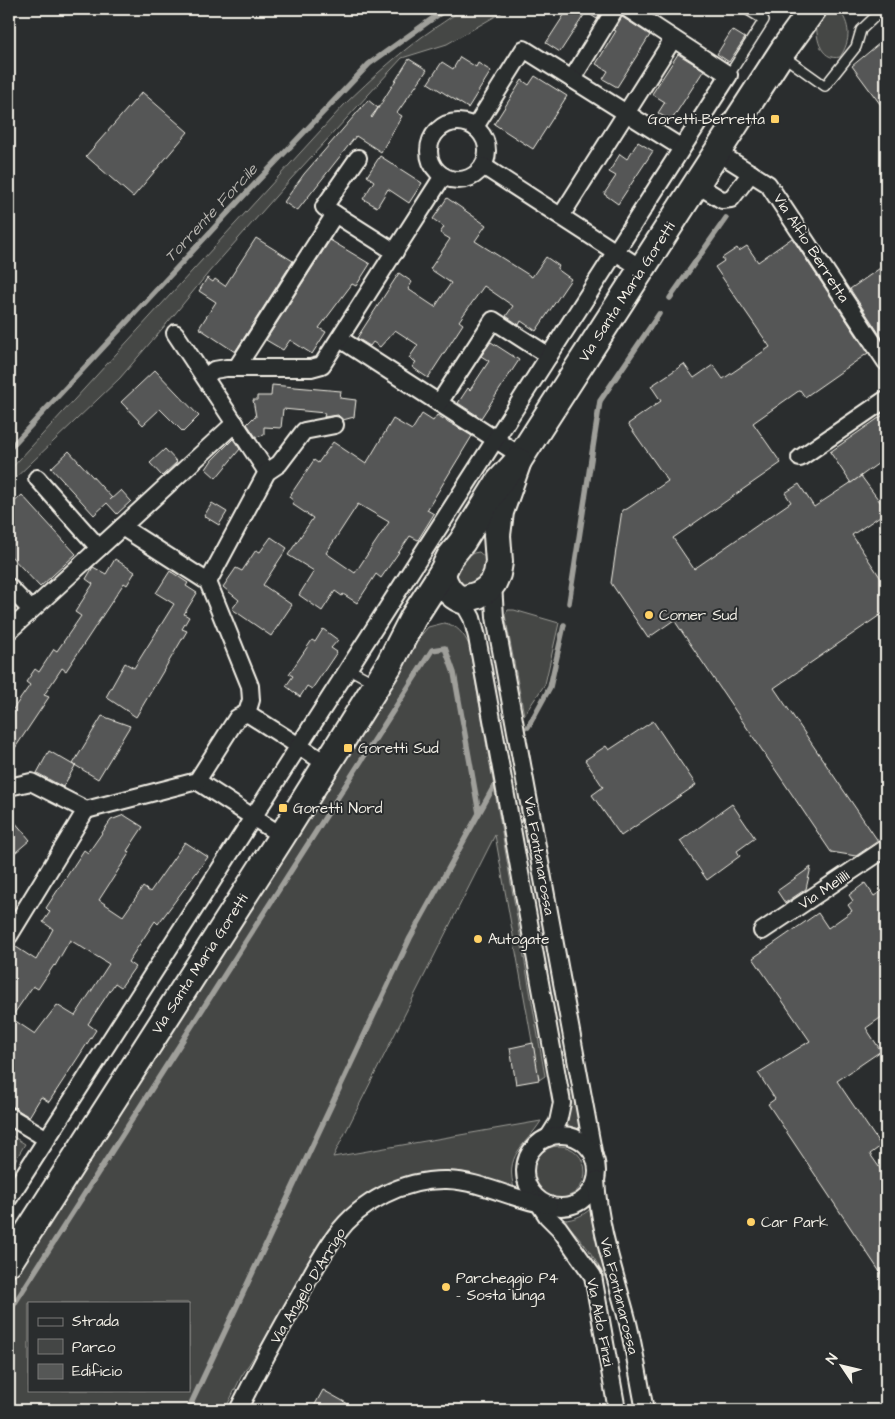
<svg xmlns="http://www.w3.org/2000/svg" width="895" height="1419" viewBox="0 0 895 1419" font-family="'Architects Daughter',sans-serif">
	<rect width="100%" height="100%" fill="#2a2d2e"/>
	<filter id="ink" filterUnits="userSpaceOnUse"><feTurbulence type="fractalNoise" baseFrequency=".02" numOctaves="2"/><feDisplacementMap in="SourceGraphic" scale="10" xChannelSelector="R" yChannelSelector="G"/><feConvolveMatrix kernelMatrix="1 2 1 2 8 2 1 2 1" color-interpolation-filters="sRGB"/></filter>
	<g filter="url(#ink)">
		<g fill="#444645" stroke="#9c9c96" fill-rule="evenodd">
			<path d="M466,9H508L447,44L402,58L290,180L209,272L174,315L120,378L9,484V471L344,105C373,77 402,50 436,27C446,21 455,13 466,9Z"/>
			<path d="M822,9H838C851,24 851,41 840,57C820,62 814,34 818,20C819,16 821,12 822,9Z"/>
			<path d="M479,552L487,559C486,563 486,568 484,571C480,582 462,594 457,578C457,565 466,553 479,552Z"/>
			<path d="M508,610H514L559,623L545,684L524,715L505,615Z"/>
			<path d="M444,623C457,625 464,634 469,645L545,1076L539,1080L495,835L333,1157L541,1121C525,1147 503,1154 515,1191L504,1185L384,1188L280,1315L241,1377L225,1410H9V1284L418,639L428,627ZM29,1303H189V1390H29Z"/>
			<path d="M573,1090L580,1129L566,1126L571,1102L570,1091Z"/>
			<path d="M9,1134L25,1144L9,1171Z"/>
			<circle cx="559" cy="1172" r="26"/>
			<path d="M593,1206L604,1271V1277C595,1256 579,1236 563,1220C575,1220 586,1214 593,1206Z"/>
		</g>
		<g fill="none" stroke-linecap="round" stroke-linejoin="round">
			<g stroke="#9f9f9a" stroke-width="5.5">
				<path d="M670,298L726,218"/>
				<path d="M9,449L251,188L369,64L446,9"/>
				<path d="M569,603L600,401L659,314"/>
				<path d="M528,727L550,687L564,625"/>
				<path d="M9,1312L432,650L445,648L454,673L479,813"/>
				<path d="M188,1410L410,938L493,788"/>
			</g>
		</g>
		<g fill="#555756" stroke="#f4f1e8" fill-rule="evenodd">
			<path d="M568,9H603L597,19L586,12L560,52L546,43Z"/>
			<path d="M622,17L650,35L617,87L603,79L608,71L596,64L616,31L614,30Z"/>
			<path d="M732,30L745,38L729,62L717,54Z"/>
			<path d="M886,38V112L852,66Z"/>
			<path d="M678,54L704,70L671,121L658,113L665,102L652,94Z"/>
			<path d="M460,57L476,67L478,63L491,71L468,108L428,83L442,62L453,69Z"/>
			<path d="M409,59L427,70L397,113L402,116L381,152L356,136L297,211L284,202L304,174L368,100L378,108L371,117L372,118Z"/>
			<path d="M535,76L567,96L533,149L494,124L522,80L529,85Z"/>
			<path d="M142,92L188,132L133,197L86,156Z"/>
			<path d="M638,142L653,151L618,204L604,194L616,176L609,172L620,154L627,159Z"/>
			<path d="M380,156L422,183L409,203L388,189L377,207L363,199L374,181L367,176Z"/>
			<path d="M447,198L486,225L475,241L532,277L546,257L559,266L557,269L571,279L536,331L521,321L519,325L506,316L513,306L484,286L459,321L463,324L428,378L412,367L416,362L409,358L418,345L395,330L380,347L373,342L370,346L357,338L399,273L412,282L408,289L435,307L451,283L430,269L450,239L440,233L444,227L433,219Z"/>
			<path d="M256,238L293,261L235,352L199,328L216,302L199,291L207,278L213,282L215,279L225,286Z"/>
			<path d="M792,238L868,353L805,397L800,390L753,423L781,463L673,538L694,569L791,502L785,493L799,484L814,507L861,476L886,510V512L852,535L886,586V611L774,688L878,841L856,856L831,852L674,620L648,638L611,583L622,510L627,509L668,481L628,424L661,401L651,386L684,364L694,378L713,365L723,379L770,347L715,267L724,261L722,258L737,248L739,251L747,246L758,262Z"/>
			<path d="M330,240L370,264L356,286L352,284L319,328L326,332L312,354L290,340L283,350L266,340Z"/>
			<path d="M886,264V340L884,341L850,289Z"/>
			<path d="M491,342L519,360L481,418L458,403L468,388L470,390L489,361L481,356Z"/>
			<path d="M155,370L199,416L183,432L160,409L143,425L121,402Z"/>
			<path d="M272,385L341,391L340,398L356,400L354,417L343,420L338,415L324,417L325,413L283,409L281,428L264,427V435L256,437L247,424L253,418L256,417L253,400H257V396H271Z"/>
			<path d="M886,413V458L851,483L830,452Z"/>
			<path d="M422,414L433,421L437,415L472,436L427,510L434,514L418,540L410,536L381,578L376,574L357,603L343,594L342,596L335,591L322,611L299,595L314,571L288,555L313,518L292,504L294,501L289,497L314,460L318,463L333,442L366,464L393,419L412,430ZM358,504L389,522L355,573L326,553Z"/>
			<path d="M233,439L240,449L216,478L206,469L212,460Z"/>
			<path d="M165,449L177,462L162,476L150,463Z"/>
			<path d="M69,451L112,498L110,500L121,490L131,501L117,514L107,503L94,515L51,468Z"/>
			<path d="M22,495L76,554L40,587L9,554V532L16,526L9,518V507Z"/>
			<path d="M212,503L227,512L219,525L204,516Z"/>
			<path d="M271,537L287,548L263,585L292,605L271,636L232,609L239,600L223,587L236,568L242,571L256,550L260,552Z"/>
			<path d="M115,559L135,572L127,585L124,583L66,671L62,668L44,695L49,697L9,757V715L30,685L26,682L35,669L39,672L54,649L57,651L81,616L75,612L93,584L86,579L93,567L106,574Z"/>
			<path d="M170,571L188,583L186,586L197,593L184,614L189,617L182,629L187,631L136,717L106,697L125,663L134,668L174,604L156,593Z"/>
			<path d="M323,629L338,640L331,648L337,652L312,689L307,686L300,697L286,686L293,676L289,674L312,640L315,642Z"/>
			<path d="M102,716L130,726L98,779L73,764Z"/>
			<path d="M653,721L696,785L621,836L592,795L603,787L585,760L606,746L609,750Z"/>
			<path d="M49,751L75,766L63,787L37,773Z"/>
			<path d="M732,804L755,838L737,851L740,856L707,880L680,841Z"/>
			<path d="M9,815L30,840L9,858Z"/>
			<path d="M124,815L143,827L127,851L130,852L99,900L123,916L143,887L150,892L185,842L208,857L158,924L155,921L128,962L135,967L121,987L115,983L88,1024L96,1030L49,1102L41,1097L29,1117L9,1104V946L13,945L36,960L53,929L43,922L50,912L46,908L84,850L88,853L111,820ZM70,940L109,964L75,1016L57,1005L35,1034L11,1018L33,986L38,989L54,965L55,966Z"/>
			<path d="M811,867L806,889L785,903L777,891Z"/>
			<path d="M865,883L874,896L886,888V1014L866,1028L881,1051L837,1081L881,1146L870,1154L886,1177V1281L768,1104L775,1099L758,1073L810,1041L753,958L818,913L828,928L852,911L848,905L853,901L849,895Z"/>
			<path d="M533,1043L539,1080L516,1084L510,1048Z"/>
			<path d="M323,1390L359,1410H312Z"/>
		</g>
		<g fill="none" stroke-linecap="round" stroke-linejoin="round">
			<g stroke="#f4f1e8" stroke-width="12">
				<g id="lane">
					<path d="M783,56L825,86L856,47L861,30L883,9"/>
					<path d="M729,75L764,20L746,9"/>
					<path d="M349,669L375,683"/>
				</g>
			</g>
			<g stroke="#f4f1e8" stroke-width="20">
				<g id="street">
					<path d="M572,79L615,9"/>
					<circle cx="458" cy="151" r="29"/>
					<path d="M475,127L524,49L682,148"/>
					<path d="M717,152L768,184L886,362"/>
					<path d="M358,158L324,207L395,252"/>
					<path d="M483,166L642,269"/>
					<path d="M696,184L722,200L731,199L751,173"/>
					<path d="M561,216L673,39"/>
					<path d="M175,333L267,472"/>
					<path d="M340,339L521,456"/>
					<path d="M237,367L335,214"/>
					<path d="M205,377L214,370L226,368H311L322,365L443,176"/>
					<path d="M439,403L493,320L549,356"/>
					<path d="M800,458L886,399"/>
					<path d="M37,478L99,548"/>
					<path d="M208,582L267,472L279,464L304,431L335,425"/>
					<path d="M493,583L495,617L594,1157"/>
					<path d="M9,587L31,610"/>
					<path d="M462,600L472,618L477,637L562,1103L558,1122L548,1138"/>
					<path d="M9,631L235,423"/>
					<path d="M247,713L327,764"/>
					<path d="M197,781L282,836"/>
					<path d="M9,787L31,782L86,810L197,781L237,718L247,713L251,700L250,686L208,582L122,527"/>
					<path d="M762,931L886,848"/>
					<path d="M9,936L86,810"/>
					<path d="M9,1116L47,1139"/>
					<circle cx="561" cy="1171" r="36"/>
					<path d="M596,1180C599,1230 616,1276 628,1323C635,1352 639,1381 645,1410"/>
					<path d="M9,1198L729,75L628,9"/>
					<path d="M536,1199L547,1216L559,1228L593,1276L617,1410"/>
					<path d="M238,1410C256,1374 275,1339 295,1304C308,1281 320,1257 336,1235C361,1201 404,1179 447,1180C483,1181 514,1201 549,1205"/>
				</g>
			</g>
			<g stroke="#f4f1e8" stroke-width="30">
				<g id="primary">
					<path d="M442,573C444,586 450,595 462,600L478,595L486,590L493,583L497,574L499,562L497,535L500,512L518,461L686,200L784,49L813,9"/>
					<path d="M9,1262L282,836L389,665L413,618L442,573L450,557L462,542L499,482L518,461"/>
				</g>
			</g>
			<use href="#lane" stroke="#2a2d2e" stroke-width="9"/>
			<use href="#street" stroke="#2a2d2e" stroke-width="16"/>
			<use href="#primary" stroke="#2a2d2e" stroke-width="26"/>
		</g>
	</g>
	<g fill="#ffd166" stroke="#2a2d2e" stroke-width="2">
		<rect x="770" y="114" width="10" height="10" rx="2.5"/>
		<circle cx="649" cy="615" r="5"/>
		<rect x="343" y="743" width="10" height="10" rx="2.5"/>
		<rect x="278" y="803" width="10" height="10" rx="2.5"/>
		<circle cx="478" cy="939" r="5"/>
		<circle cx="751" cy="1222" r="5"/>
		<circle cx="446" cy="1287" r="5"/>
	</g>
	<g text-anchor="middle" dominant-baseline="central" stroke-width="4" stroke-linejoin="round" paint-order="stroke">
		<g font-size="15" fill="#f4f1e8" stroke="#2a2d2e" text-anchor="start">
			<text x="765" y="119" text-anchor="end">Goretti-Berretta</text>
			<text x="659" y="615">Comer Sud</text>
			<text x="358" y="748">Goretti Sud</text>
			<text x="293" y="808">Goretti Nord</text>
			<text x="488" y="939">Autogate</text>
			<text x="761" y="1222">Car Park</text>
			<text x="456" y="1278">Parcheggio P4<tspan x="456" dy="17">- Sosta lunga</tspan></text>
		</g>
		<g font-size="15" fill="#f4f1e8" stroke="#2a2d2e">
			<text transform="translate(811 248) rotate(57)">Via Alfio Berretta</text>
			<text transform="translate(627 292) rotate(-57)">Via Santa Maria Goretti</text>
			<text transform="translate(539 856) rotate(80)">Via Fontanarossa</text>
			<text transform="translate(824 890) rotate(-34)">Via Melilli</text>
			<text transform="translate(200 964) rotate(-57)">Via Santa Maria Goretti</text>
			<text transform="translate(308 1286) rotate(-59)">Via Angelo D'Arrigo</text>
			<text transform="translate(619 1296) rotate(76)">Via Fontanarossa</text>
			<text transform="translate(600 1322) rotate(79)">Via Aldo Finzi</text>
		</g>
		<g font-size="16" font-style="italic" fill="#b5b3ae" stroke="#2a2d2e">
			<text transform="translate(211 213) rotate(-47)">Torrente Forcile</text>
		</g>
	</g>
	<rect width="895" height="1419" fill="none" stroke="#2a2d2e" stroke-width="30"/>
	<rect x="15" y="15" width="865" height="1389" fill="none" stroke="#f4f1e8" stroke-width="2" filter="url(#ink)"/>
	<rect x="28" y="1302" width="162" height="90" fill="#2a2d2e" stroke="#7b7b78"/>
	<rect x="38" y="1318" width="25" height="8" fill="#2a2d2e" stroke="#7b7b78"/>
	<text x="72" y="1326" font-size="15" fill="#f4f1e8">Strada</text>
	<rect x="38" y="1339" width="25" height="15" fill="#444645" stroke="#7b7b78"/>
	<text x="72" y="1352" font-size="15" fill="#f4f1e8">Parco</text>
	<rect x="38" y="1364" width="25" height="15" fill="#555756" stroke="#7b7b78"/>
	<text x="72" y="1376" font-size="15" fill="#f4f1e8">Edificio</text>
	<g transform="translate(842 1366) rotate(305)" stroke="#2a2d2e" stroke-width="4" paint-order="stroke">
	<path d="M0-4L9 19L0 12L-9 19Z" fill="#f4f1e8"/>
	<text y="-8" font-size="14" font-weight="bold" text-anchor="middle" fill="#f4f1e8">N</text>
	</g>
</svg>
